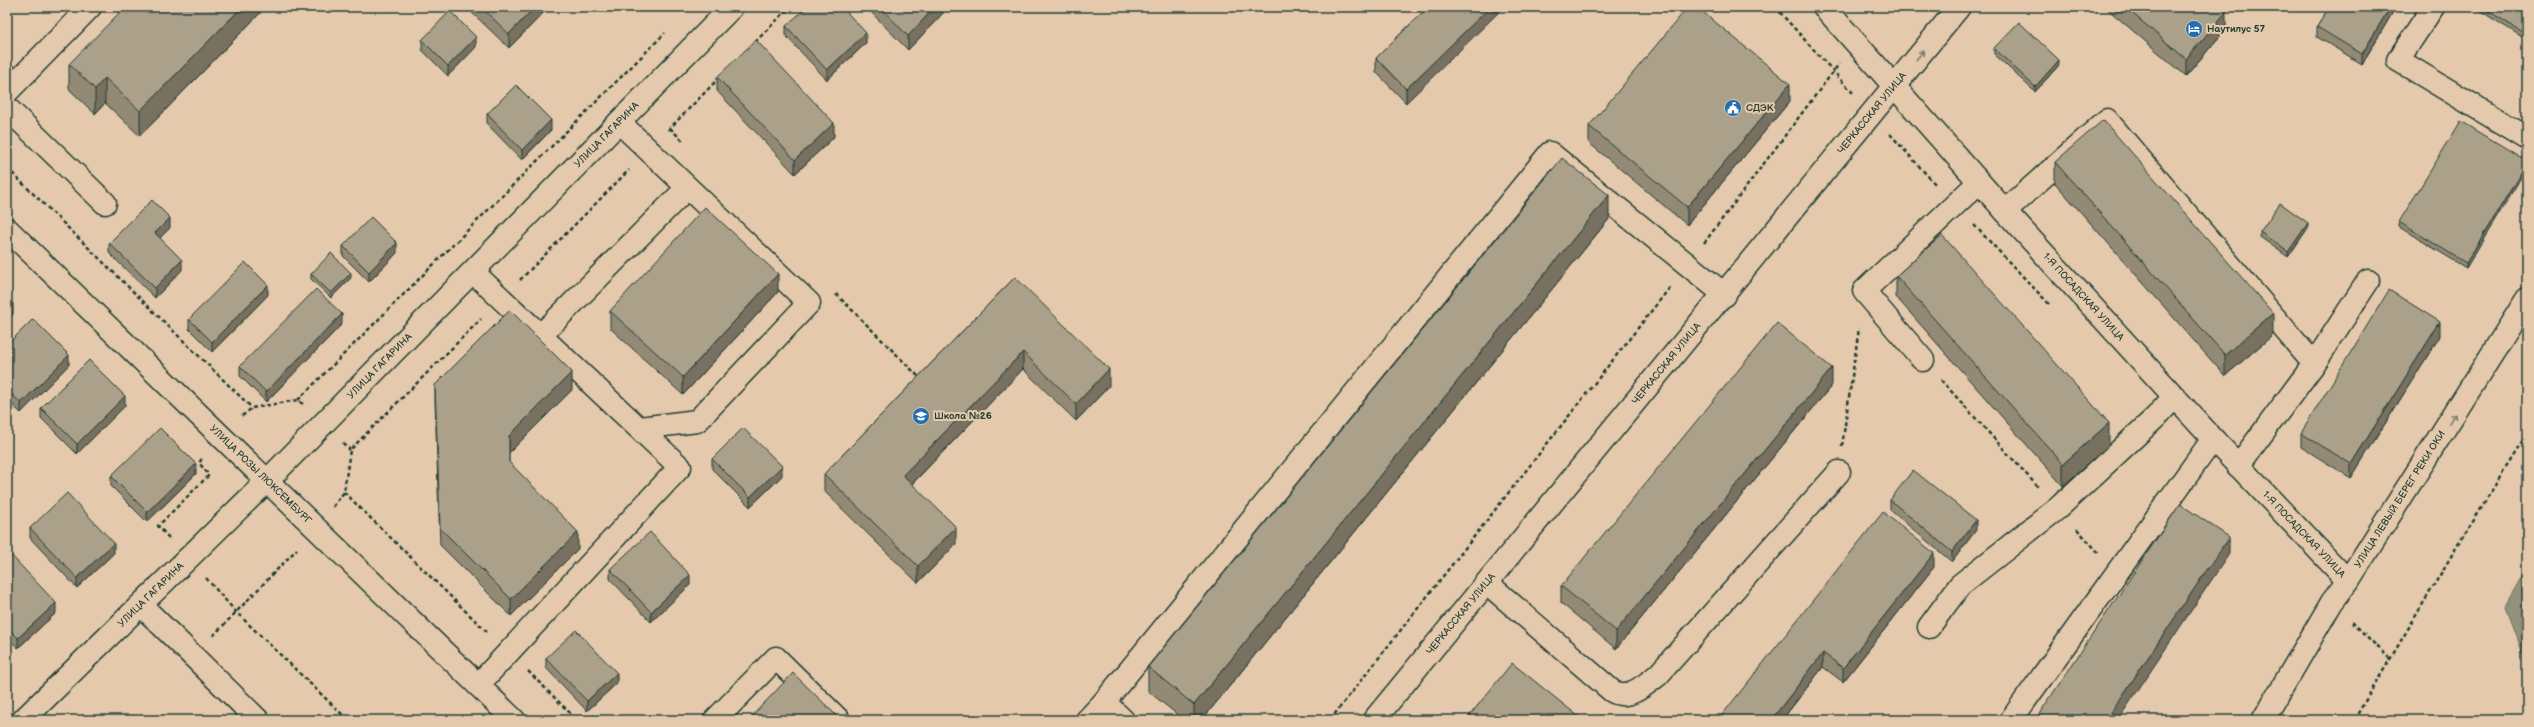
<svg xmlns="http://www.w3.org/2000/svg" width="2534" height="727" viewBox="0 0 2534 727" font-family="'Balsamiq Sans',sans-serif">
	<rect width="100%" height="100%" fill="#e5c9ac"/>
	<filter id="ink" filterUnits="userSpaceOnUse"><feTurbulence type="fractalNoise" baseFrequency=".025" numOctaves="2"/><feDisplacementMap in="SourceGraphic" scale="8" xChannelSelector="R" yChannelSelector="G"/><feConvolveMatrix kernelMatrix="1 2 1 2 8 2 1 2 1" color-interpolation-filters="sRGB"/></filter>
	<g filter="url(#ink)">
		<path fill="#95907b" stroke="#666f5f" d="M2527,567V664L2505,606Z"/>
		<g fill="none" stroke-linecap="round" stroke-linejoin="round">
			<g stroke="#1f3d34" stroke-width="25">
				<g id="minor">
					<path id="s1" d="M1824,7L2005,211L2213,439L2348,581"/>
					<path d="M2433,7L2398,60L2527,138"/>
					<path d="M7,92L90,7"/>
					<path d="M7,108L105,203"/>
					<path d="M619,122L809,303L697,421L640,428"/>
					<path d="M2005,211L2107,120L2314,364L2238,466"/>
					<path d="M473,272L680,467L478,685"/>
					<path d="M541,335L686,189"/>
					<path d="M1923,360L1864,291L1979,182"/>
					<path d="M2314,364L2368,281"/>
					<path id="s2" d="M267,481L732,7"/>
					<path d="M1487,583L1612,691C1628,701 1645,685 1658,675L1839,472"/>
					<path d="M141,605L258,720"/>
					<path d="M1929,627L1960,585L2058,508L2156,417L2175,396"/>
					<path d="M1104,702L1550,153L1725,295"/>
					<path d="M715,720L776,658L839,720"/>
					<path d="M1087,720L1104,702L1123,720"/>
					<path id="s3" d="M1374,720L1959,7"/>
					<path d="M2011,720L2213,439"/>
					<path id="s4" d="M2263,720L2332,602L2348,581L2527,299"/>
				</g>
			</g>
			<g stroke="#1f3d34" stroke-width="25">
				<g id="major">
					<path id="s5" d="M7,229L514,720"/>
					<path id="s6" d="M23,720L267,481"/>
				</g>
			</g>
			<g stroke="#1f3d34" stroke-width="2.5" stroke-dasharray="4 3" stroke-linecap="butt">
				<path d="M1775,7L1853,93"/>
				<path d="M755,42L790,7"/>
				<path d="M670,128L684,142"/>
				<path d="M668,130L719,78"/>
				<path d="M1890,134L1936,185"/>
				<path d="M7,168L252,408L298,400L304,405"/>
				<path d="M1974,225L2049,304"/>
				<path d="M1704,243L1839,64"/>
				<path d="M520,280L629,170"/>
				<path d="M836,294L920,378"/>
				<path d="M1941,380L2038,487"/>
				<path d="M298,400L665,33"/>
				<path d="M242,416L252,408"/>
				<path d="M343,443L350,450"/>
				<path d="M1842,446L1859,328"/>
				<path d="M344,492L488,633"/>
				<path d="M333,507L344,492L350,450L481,319"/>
				<path d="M2077,529L2098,552"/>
				<path d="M169,538L158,526L209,475L199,463L203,457"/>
				<path d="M206,578L236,612L348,720"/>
				<path d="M2352,622L2390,659"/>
				<path d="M213,636L297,549"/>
				<path d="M528,671L577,720"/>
				<path d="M1330,720L1671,286"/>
				<path d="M2354,720L2456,548L2527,434"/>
			</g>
			<use href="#minor" stroke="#e5c9ac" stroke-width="22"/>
			<use href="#major" stroke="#e5c9ac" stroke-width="22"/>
		</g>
		<g fill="#938a76" stroke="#1f3d34">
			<path d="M266,7L140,136L105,103L95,114L69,89V64Z"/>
			<path d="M466,7H549L509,48Z"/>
			<path d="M866,7H944V12L908,50Z"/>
			<path d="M1428,7L1406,103L1376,72V58Z"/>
			<path d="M2105,7H2221L2226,29L2186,76Z"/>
			<path d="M2329,7H2396L2362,64L2317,37V27Z"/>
			<path d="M2474,7H2527V40Z"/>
			<path d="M786,26L866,43L827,80L786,36Z"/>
			<path d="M422,40L476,47L448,76L422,50Z"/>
			<path d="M1994,48L2059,65L2035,92L1994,54Z"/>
			<path d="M717,77L834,137L795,174L717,91Z"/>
			<path d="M1790,101L1687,225L1589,143V126Z"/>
			<path d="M487,114L551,130L522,160L487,124Z"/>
			<path d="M2527,161L2466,268L2399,227V222Z"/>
			<path d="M2055,162L2273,335L2225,376L2055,183Z"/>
			<path d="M1609,219L1202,720H1184L1148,691V667Z"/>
			<path d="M170,228L160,238L182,270L155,298L109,253V243Z"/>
			<path d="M2308,228L2288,257L2260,237V232Z"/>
			<path d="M343,246L397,253L369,282L343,256Z"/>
			<path d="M311,274L351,278L331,298L311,279Z"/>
			<path d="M1896,276L2109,445L2063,486L1896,297Z"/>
			<path d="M1015,277L1109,386L1076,421L1023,369L912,484L956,544L918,583L824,491V474Z"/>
			<path d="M778,292L683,395L610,328V311Z"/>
			<path d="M268,295L212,352L189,329V319Z"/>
			<path d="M342,324L266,402L240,376V366Z"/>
			<path d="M2440,336L2351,478L2301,447V433Z"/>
			<path d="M7,345L69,365L21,413L7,400Z"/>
			<path d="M435,385L572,390L509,453V462L578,549L511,616L440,545L435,402Z"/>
			<path d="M1832,385L1616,649L1561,603V586Z"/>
			<path d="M125,406L77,454L41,418V408Z"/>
			<path d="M712,459L782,476L750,507L712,469Z"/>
			<path d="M196,474L147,522L111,486V476Z"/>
			<path d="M1890,500L1976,530L1952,562L1890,510Z"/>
			<path d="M30,528L114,553L77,588L30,538Z"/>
			<path d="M7,555L56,613L18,648L7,637Z"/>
			<path d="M1934,567L1843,682L1823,667L1782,720H1718Z"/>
			<path d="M610,569L690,585L651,622L610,579Z"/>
			<path d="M546,658L617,683L587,711L546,668Z"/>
		</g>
		<g fill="#787060" stroke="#1f3d34">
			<path d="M242,7H266L140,136V111Z"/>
			<path d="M535,7H549L509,48V34Z"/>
			<path d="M935,7H944V12L908,50V36Z"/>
			<path d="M1490,7H1504L1406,103V89Z"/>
			<path d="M2390,7H2396L2362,64V54Z"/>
			<path d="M2226,12V29L2186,76V59Z"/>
			<path d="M866,33V43L827,80V70Z"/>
			<path d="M476,37V47L448,76V66Z"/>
			<path d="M2059,60V65L2035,92V87Z"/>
			<path d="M105,78V103L95,114V89Z"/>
			<path d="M1790,84V101L1687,225V207Z"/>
			<path d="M551,120V130L522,160V150Z"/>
			<path d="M834,123V137L795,174V160Z"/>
			<path d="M2527,163V168L2466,268V263Z"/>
			<path d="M1609,195V219L1202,720H1194V705Z"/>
			<path d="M170,218V228L155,243V233Z"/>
			<path d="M2308,223V228L2288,257V252Z"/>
			<path d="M397,243V253L369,282V272Z"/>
			<path d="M182,260V270L155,298V288Z"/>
			<path d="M351,273V278L331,298V293Z"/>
			<path d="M778,274V292L683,395V377Z"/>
			<path d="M268,285V295L212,352V342Z"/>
			<path d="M13,304V314L7,321V311Z"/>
			<path d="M2273,313V335L2225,376V355Z"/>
			<path d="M342,314V324L266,402V392Z"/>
			<path d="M2440,322V336L2351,478V464Z"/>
			<path d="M1023,352V369L903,493V475Z"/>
			<path d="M69,355V365L21,413V403Z"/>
			<path d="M1832,368V385L1616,649V631Z"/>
			<path d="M1109,369V386L1076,421V404Z"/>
			<path d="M572,372V390L509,453V436Z"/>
			<path d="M125,396V406L77,454V444Z"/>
			<path d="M2109,423V445L2063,486V464Z"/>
			<path d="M196,464V474L147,522V512Z"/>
			<path d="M782,466V476L750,507V497Z"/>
			<path d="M1976,520V530L1952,562V552Z"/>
			<path d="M956,527V544L918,583V566Z"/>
			<path d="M578,532V549L511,616V599Z"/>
			<path d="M2229,537V554L2118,720H2106Z"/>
			<path d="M114,543V553L77,588V578Z"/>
			<path d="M1934,553V567L1843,682V668Z"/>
			<path d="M690,575V585L651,622V612Z"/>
			<path d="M56,603V613L18,648V638Z"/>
			<path d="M1823,653V667L1782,720H1771Z"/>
			<path d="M617,673V683L587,711V701Z"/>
		</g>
		<g fill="#aba089" stroke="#1f3d34">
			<path d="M125,7H242L140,111L105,78L95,89L69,64Z"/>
			<path d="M481,7H535L509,34Z"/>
			<path d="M807,7H842L866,33L827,70L786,26Z"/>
			<path d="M880,7H935L908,36Z"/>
			<path d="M1428,7H1490L1406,89L1376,58Z"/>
			<path d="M1688,7H1697L1790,84L1687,207L1589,126Z"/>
			<path d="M2125,7H2221L2226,12L2186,59Z"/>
			<path d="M2329,7H2390L2362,54L2317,27Z"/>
			<path d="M2482,7H2527V35Z"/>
			<path d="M450,11L476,37L448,66L422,40Z"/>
			<path d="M2019,22L2059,60L2035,87L1994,48Z"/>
			<path d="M756,40L834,123L795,160L717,77Z"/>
			<path d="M516,85L551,120L522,150L487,114Z"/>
			<path d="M2103,120L2273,313L2225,355L2055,162Z"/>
			<path d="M2461,121L2527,161V163L2466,263L2399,222Z"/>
			<path d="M1562,158L1609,195L1194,705L1148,667Z"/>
			<path d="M152,200L170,218L155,233L182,260L155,288L109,243Z"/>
			<path d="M2280,203L2308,223L2288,252L2260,232Z"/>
			<path d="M705,207L778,274L683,377L610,311Z"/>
			<path d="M371,217L397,243L369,272L343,246Z"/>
			<path d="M1942,235L2109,423L2063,464L1896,276Z"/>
			<path d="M331,253L351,273L331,293L311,274Z"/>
			<path d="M245,262L268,285L212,342L189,319Z"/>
			<path d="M1015,277L1109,369L1076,404L1023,352L903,475L956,527L918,566L824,474Z"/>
			<path d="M316,289L342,314L266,392L240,366Z"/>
			<path d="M2389,290L2440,322L2351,464L2301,433Z"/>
			<path d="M7,298L13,304L7,311Z"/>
			<path d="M510,310L572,372L509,436V462L578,532L511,599L440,528L435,385Z"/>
			<path d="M33,319L69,355L21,403L7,390V345Z"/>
			<path d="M1777,323L1832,368L1616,631L1561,586Z"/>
			<path d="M89,360L125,396L77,444L41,408Z"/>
			<path d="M160,428L196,464L147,512L111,476Z"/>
			<path d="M743,428L782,466L750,497L712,459Z"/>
			<path d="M1913,470L1976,520L1952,552L1890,500Z"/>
			<path d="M67,493L114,543L77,578L30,528Z"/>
			<path d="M2180,504L2229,537L2106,720H2035Z"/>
			<path d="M1883,512L1934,553L1843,668L1823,653L1771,720H1718Z"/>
			<path d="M650,532L690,575L651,612L610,569Z"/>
			<path d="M9,553L56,603L18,638L7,627V555Z"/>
			<path d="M576,630L617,673L587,701L546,658Z"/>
			<path d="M1512,663L1583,720H1466Z"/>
			<path d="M793,673L841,720H750L749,719Z"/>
		</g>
		<defs><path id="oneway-shaft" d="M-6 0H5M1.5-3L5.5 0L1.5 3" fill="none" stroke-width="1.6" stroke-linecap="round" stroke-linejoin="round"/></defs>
		<g stroke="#787c6a">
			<use href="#oneway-shaft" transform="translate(1920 55) rotate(-51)"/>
			<use href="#oneway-shaft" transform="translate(2452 418) rotate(-58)"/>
		</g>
	</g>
	<defs>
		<g id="hotel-disc" transform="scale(0.9)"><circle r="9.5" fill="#1f6fb2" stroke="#e5c9ac"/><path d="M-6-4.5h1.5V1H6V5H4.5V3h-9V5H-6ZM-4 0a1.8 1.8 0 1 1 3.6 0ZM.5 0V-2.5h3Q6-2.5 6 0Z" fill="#fff"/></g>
		<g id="civic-disc" transform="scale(0.9)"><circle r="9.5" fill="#1f6fb2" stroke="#e5c9ac"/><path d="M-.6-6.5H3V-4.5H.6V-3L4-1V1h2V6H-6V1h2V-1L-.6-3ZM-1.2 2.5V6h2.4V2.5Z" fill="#fff"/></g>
		<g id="school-disc" transform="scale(0.9)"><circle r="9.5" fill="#1f6fb2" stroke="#e5c9ac"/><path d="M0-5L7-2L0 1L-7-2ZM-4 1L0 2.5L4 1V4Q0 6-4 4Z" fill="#fff"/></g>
	</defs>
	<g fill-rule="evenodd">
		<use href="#hotel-disc" x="2194" y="29"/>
		<use href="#civic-disc" x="1733" y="108"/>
		<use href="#school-disc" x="921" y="416"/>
	</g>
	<g text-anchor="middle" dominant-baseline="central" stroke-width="4" stroke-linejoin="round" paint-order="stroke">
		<g font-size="10" font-weight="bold" fill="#1f3d34" stroke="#e5c9ac" text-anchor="start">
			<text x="2207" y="29">Наутилус 57</text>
			<text x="1746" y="108">СДЭК</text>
			<text x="934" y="416">Школа №26</text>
		</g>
		<g font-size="10" fill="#1f3d34" stroke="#e5c9ac">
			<text stroke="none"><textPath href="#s3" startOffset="785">ЧЕРКАССКАЯ УЛИЦА</textPath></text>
			<text stroke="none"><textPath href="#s2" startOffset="485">УЛИЦА ГАГАРИНА</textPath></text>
			<text stroke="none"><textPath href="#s1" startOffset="389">1-Я ПОСАДСКАЯ УЛИЦА</textPath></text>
			<text stroke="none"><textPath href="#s3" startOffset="461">ЧЕРКАССКАЯ УЛИЦА</textPath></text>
			<text stroke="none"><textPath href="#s2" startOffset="161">УЛИЦА ГАГАРИНА</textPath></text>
			<text stroke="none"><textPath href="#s5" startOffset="353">УЛИЦА РОЗЫ ЛЮКСЕМБУРГ</textPath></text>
			<text stroke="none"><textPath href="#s4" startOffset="260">УЛИЦА ЛЕВЫЙ БЕРЕГ РЕКИ ОКИ</textPath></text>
			<text stroke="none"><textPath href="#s1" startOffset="713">1-Я ПОСАДСКАЯ УЛИЦА</textPath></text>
			<text stroke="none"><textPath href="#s6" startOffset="179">УЛИЦА ГАГАРИНА</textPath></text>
			<text stroke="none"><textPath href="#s3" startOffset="137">ЧЕРКАССКАЯ УЛИЦА</textPath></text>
		</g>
	</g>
	<rect width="2534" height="727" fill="none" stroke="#e5c9ac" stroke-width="24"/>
	<rect x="12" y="12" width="2510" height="703" fill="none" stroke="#1f3d34" stroke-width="1.5" filter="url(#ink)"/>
</svg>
